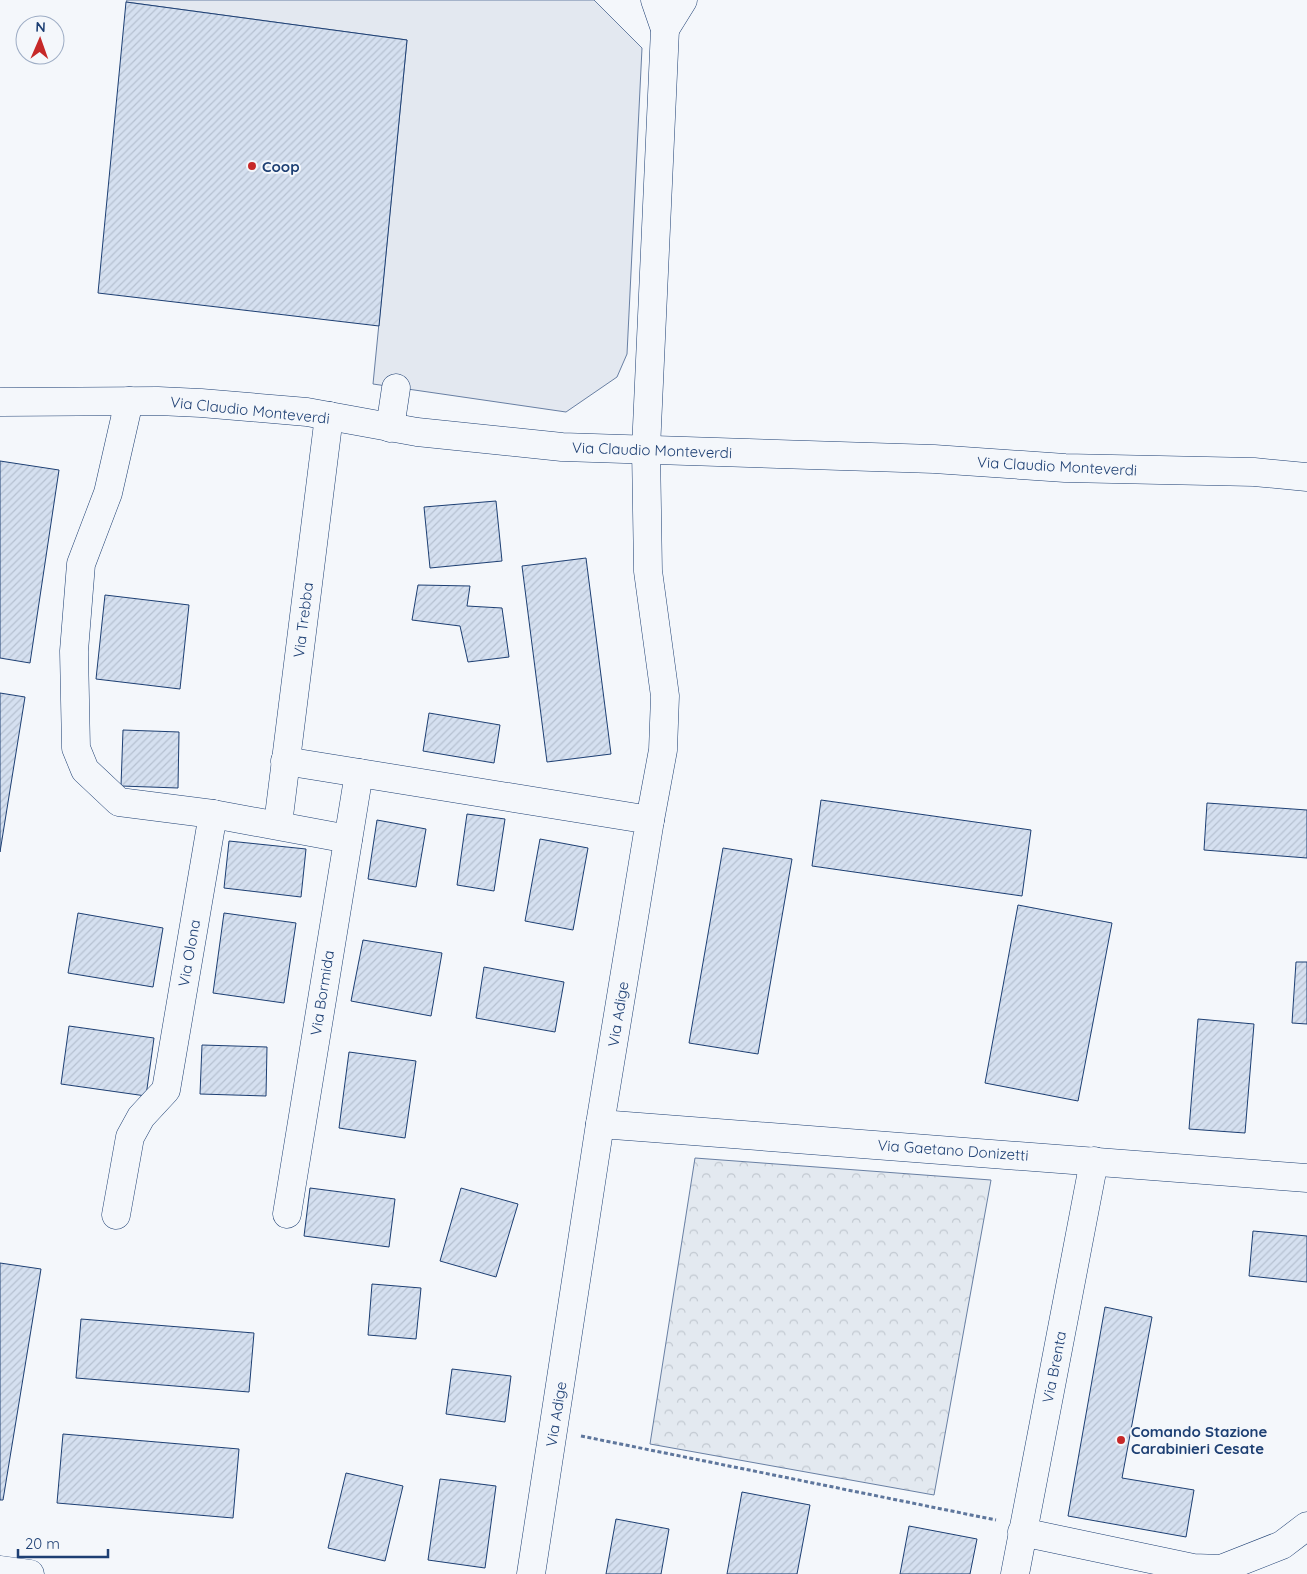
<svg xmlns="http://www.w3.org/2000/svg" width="1307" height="1574" viewBox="0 0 1307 1574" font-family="Quicksand,sans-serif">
	<defs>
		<pattern id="park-crowns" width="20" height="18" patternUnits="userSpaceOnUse" patternTransform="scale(1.25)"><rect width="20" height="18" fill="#e3e9f0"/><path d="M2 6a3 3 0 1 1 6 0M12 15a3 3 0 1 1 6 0" fill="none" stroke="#c2c9d1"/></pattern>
		<pattern id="building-hatch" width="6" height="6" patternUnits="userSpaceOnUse" patternTransform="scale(1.25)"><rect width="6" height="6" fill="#d5e0f0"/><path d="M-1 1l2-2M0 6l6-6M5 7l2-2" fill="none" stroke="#b6c1d1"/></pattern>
	</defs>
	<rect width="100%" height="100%" fill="#f4f7fb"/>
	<path fill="url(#park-crowns)" stroke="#687fa3" d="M695,1158L991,1180L934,1495L650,1444Z"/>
	<path fill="#e3e8f0" stroke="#687fa3" d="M127,0H594L642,48L627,354L617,377L566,412L373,384L407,40L126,2Z"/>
	<g fill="url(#building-hatch)" stroke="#1d3f73">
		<path d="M126,2L407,40L379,326L98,293Z"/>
		<path d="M0,461L59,470L30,663L0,658Z"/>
		<path d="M496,501L502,561L430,568L424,507Z"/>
		<path d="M586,558L611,754L547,762L522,566Z"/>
		<path d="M418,585L470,586L467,606L502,608L509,657L468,662L460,626L412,620Z"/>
		<path d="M105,595L189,605L180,689L96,679Z"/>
		<path d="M0,693L25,697L0,852Z"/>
		<path d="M429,713L500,725L494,763L423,751Z"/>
		<path d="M123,730L179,732L178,788L121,786Z"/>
		<path d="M821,800L1031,830L1022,896L812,866Z"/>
		<path d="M1207,803L1307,810V858L1204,850Z"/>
		<path d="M467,814L505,819L494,891L457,885Z"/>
		<path d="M377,820L426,829L416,887L368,879Z"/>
		<path d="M540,839L588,848L573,930L525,921Z"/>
		<path d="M229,841L306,849L301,897L224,888Z"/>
		<path d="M723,848L792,859L758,1054L689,1043Z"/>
		<path d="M1018,905L1112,923L1078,1101L985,1083Z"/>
		<path d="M78,913L163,928L153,987L68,973Z"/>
		<path d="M224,913L296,923L284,1003L213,993Z"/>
		<path d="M363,940L442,953L431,1016L351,1001Z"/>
		<path d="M1296,962H1307V1024L1292,1023Z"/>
		<path d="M484,967L564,982L555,1032L476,1018Z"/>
		<path d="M1198,1019L1254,1024L1245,1133L1189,1129Z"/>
		<path d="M69,1026L154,1038L146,1096L61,1084Z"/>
		<path d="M202,1045L267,1047L266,1096L200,1094Z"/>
		<path d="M349,1052L416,1061L405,1138L339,1128Z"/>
		<path d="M310,1188L395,1199L389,1247L304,1236Z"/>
		<path d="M461,1188L518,1204L496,1277L440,1261Z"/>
		<path d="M1253,1231L1307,1236V1282L1249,1276Z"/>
		<path d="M0,1263L41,1269L3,1500H0Z"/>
		<path d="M372,1284L421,1288L416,1339L368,1335Z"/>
		<path d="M1105,1307L1152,1317L1122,1478L1194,1490L1186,1537L1068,1516Z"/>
		<path d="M81,1319L254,1333L249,1392L76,1378Z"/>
		<path d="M452,1369L511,1376L505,1422L446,1414Z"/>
		<path d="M63,1434L239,1449L233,1518L57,1503Z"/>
		<path d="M346,1473L403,1486L385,1561L328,1548Z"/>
		<path d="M440,1479L496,1486L485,1568L428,1560Z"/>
		<path d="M742,1492L810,1505L797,1574H727Z"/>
		<path d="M616,1519L669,1529L661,1574H606Z"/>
		<path d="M909,1526L977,1539L970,1574H900Z"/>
	</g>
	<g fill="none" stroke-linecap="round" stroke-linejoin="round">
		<g stroke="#1d3f73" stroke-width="29">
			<g id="minor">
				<path d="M665,29L683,0"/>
				<path d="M129,401L108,493L81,564L74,651L76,748L85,770L119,802L213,814"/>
				<path d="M0,402L158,401L201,403L307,412L417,432L562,447L934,459L1065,468L1254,472L1307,477"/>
				<path d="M390,428L396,388"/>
				<path d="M285,761L650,820L600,1124L531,1574"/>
				<path d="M650,820L663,750L665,696L648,571L646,449L665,29L655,0"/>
				<path d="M278,824L329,416"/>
				<path d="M600,1124L1307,1178"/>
				<path d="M287,1214L359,773"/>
				<path d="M116,1215L130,1137L141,1117L166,1090L213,814L348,839"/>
				<path d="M1022,1532L1193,1568L1221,1569L1282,1545L1307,1526"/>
				<path d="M0,1570L30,1574"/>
				<path d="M1015,1574L1094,1161"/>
			</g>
		</g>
		<path stroke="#5e769c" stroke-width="3" stroke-dasharray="4 2.5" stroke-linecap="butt" d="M581,1436L996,1520"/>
		<use href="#minor" stroke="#f4f7fb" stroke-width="28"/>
	</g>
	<g fill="#c62828" stroke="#f4f7fb" stroke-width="2">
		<circle cx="252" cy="166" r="5"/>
		<circle cx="1121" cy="1440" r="5"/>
	</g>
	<g text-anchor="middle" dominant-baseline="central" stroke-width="4" stroke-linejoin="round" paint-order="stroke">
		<g font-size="15" font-weight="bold" fill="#1d3f73" stroke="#f4f7fb" text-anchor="start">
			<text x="262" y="166">Coop</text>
			<text x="1131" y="1431">Comando Stazione<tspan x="1131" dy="17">Carabinieri Cesate</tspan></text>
		</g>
		<g font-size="15" fill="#1d3f73" stroke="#f4f7fb">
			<text transform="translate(250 410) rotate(6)">Via Claudio Monteverdi</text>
			<text transform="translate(652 450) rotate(2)">Via Claudio Monteverdi</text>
			<text transform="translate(1057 466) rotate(3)">Via Claudio Monteverdi</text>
			<text transform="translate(303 620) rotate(-83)">Via Trebba</text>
			<text transform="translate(189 953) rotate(-80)">Via Olona</text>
			<text transform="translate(322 993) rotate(-81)">Via Bormida</text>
			<text transform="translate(618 1014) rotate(-81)">Via Adige</text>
			<text transform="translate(953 1150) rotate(4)">Via Gaetano Donizetti</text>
			<text transform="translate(1054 1367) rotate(-79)">Via Brenta</text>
			<text transform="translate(556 1414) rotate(-81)">Via Adige</text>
		</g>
	</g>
	<g transform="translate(40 40) rotate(2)"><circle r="24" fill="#f4f7fb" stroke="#9eadc5"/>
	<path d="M0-4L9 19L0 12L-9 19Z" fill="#c62828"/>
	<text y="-8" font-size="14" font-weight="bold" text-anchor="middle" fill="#1d3f73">N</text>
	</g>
	<path d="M18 1549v8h90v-8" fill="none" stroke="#1d3f73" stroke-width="2.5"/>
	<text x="25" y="1549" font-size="15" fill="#1d3f73" stroke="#f4f7fb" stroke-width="4" paint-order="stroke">20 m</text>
</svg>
